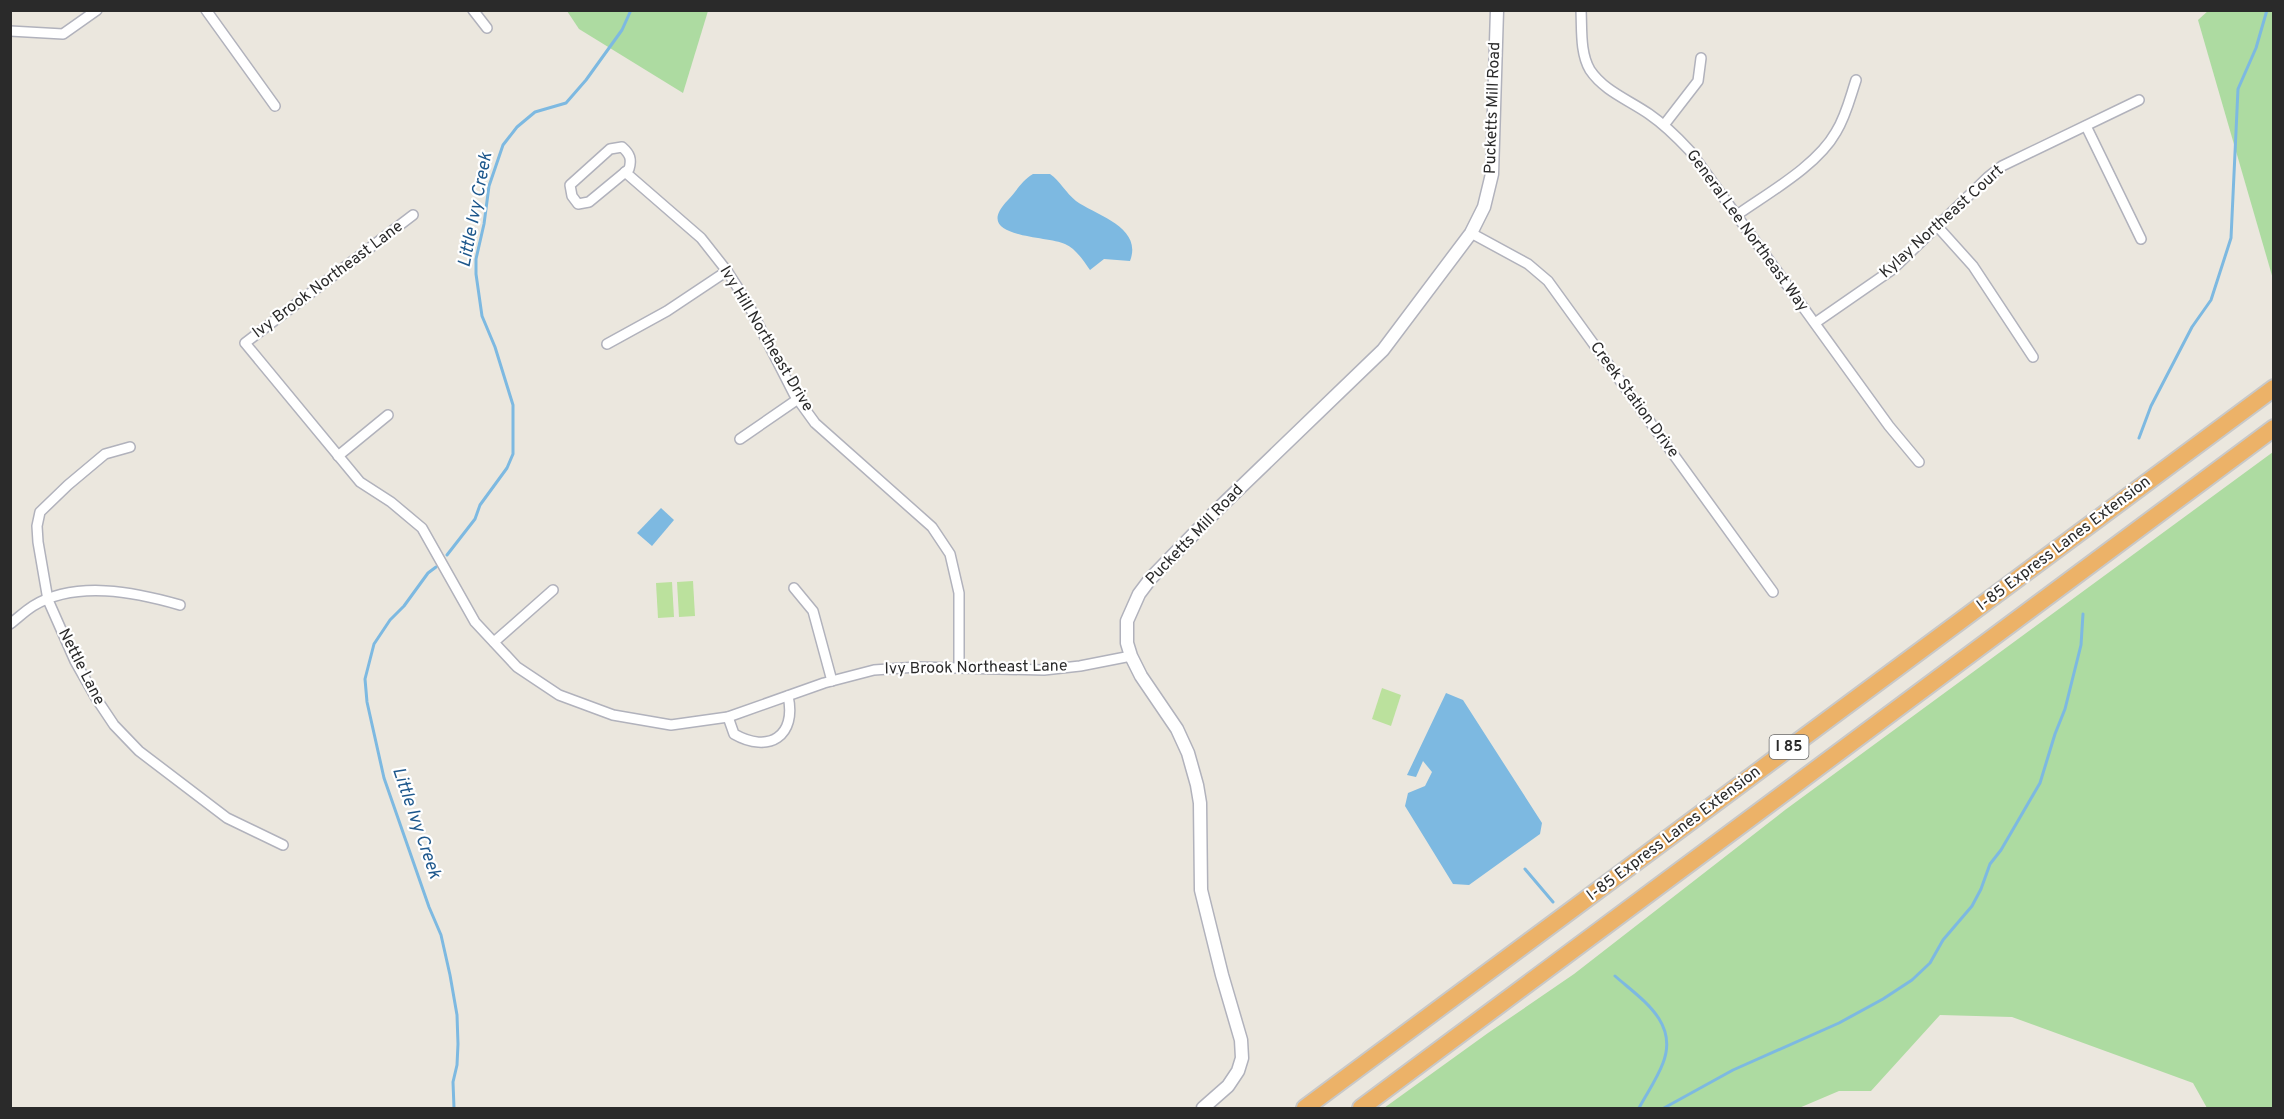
<svg xmlns="http://www.w3.org/2000/svg" width="2284" height="1119" viewBox="0 0 2284 1119" font-family="Overpass,sans-serif">
	<rect width="100%" height="100%" fill="#ebe7de"/>
	<g fill="#addba1">
		<path d="M2209,10L2273,11V279L2198,20Z"/>
		<path d="M567,11H708L683,93L579,29Z"/>
		<path d="M2273,452V1108H2207L2193,1083L2012,1017L1940,1015L1871,1091H1839L1799,1108H1384L1488,1033L1574,974L1785,810Z"/>
	</g>
	<g fill="#bbe19d">
		<path d="M693,581L695,616L679,617L677,582Z"/>
		<path d="M672,582L674,617L658,618L656,583Z"/>
		<path d="M1382,688L1401,695L1391,726L1372,719Z"/>
	</g>
	<g fill="#7db9e1">
		<path d="M1033,174H1050C1060,181 1066,193 1076,201C1097,216 1143,227 1130,261L1104,259L1090,270C1083,260 1076,249 1065,244C1046,235 970,239 1008,200C1017,191 1021,181 1033,174Z"/>
		<path d="M661,508L674,520L652,546L637,533Z"/>
		<path d="M1446,693L1463,700L1542,823L1540,834L1469,885L1453,884L1405,806L1408,793L1425,786L1432,772L1423,761L1416,777L1407,775Z"/>
	</g>
	<g fill="none" stroke-linecap="round" stroke-linejoin="round">
		<g stroke="#7db9e1" stroke-width="3">
			<path d="M2139,438L2151,406L2192,327L2211,300L2231,238L2238,89L2256,48L2267,10"/>
			<path d="M447,555L475,519L480,505L507,468L513,454V405L495,347L482,316L476,274V259L484,224L489,186L503,145L517,127L535,112L566,103L586,80L622,30L631,10"/>
			<path d="M436,567L428,573L404,606L390,620L374,644L365,679L367,702L384,778L429,907L441,935L450,975L457,1015L458,1044L457,1065L453,1082L454,1108"/>
			<path d="M1525,869L1553,902"/>
			<path d="M1615,976C1641,999 1679,1022 1663,1063C1657,1079 1647,1093 1639,1108"/>
			<path d="M1664,1108L1733,1070L1839,1023L1883,999L1912,980L1930,963L1943,940L1972,906L1981,889L1990,864L2001,850L2040,783L2055,734L2065,709L2081,645L2083,614"/>
		</g>
		<g stroke="#b1b2bc" stroke-width="12">
			<g id="minor">
				<path d="M206,10L275,106"/>
				<path d="M473,10L487,28"/>
				<path d="M1581,10C1582,30 1580,53 1590,70C1604,91 1629,100 1649,114C1665,125 1677,137 1690,151L1889,426L1919,462"/>
				<path d="M10,31L63,34L97,10"/>
				<path d="M1664,125L1698,81L1701,58"/>
				<path d="M2086,126L2141,239"/>
				<path d="M622,147C630,154 632,159 629,169L589,202L578,204L572,196L570,185L610,149Z"/>
				<path d="M625,172L701,238L727,271L747,302L794,394L815,423L932,527L950,554L959,593V668"/>
				<path d="M413,215L245,343L360,482L391,502L422,528L475,622L517,667L559,695L613,715L671,725L728,717L824,683L874,670L917,667L1044,670L1080,666L1131,656"/>
				<path d="M1737,215C1768,193 1817,166 1836,132C1846,116 1850,98 1856,80"/>
				<path d="M1937,226L1973,266L2033,357"/>
				<path d="M1471,233L1528,264L1548,281L1773,592"/>
				<path d="M1815,323L1893,269L1988,177L2002,166L2139,100"/>
				<path d="M607,344L667,311L727,271"/>
				<path d="M740,439L798,399"/>
				<path d="M130,447L105,454L68,485L40,512L37,526L38,542L48,600L75,661L96,698L114,725L139,751L227,818L283,845"/>
				<path d="M338,456L388,415"/>
				<path d="M794,588L813,611L832,681"/>
				<path d="M10,624C18,618 25,611 33,606C76,580 135,592 180,605"/>
				<path d="M494,642L553,590"/>
				<path d="M728,717L734,734C769,754 797,736 788,696"/>
			</g>
		</g>
		<g stroke="#b1b2bc" stroke-width="15">
			<path id="tertiary" d="M1203,1108L1228,1086L1238,1071L1242,1058L1241,1040L1222,975L1201,890L1200,803L1197,785L1188,753L1177,729L1141,676L1131,656L1127,643V621L1139,594L1151,578L1217,510L1383,350L1471,233L1484,207L1492,174L1497,10"/>
		</g>
		<g stroke="#c8c8c8" stroke-width="20">
			<g id="motorway">
				<path d="M1305,1108L2274,388"/>
				<path d="M1361,1108L2274,428"/>
			</g>
		</g>
		<use href="#minor" stroke="#fff" stroke-width="9"/>
		<use href="#tertiary" stroke="#fff" stroke-width="12"/>
		<use href="#motorway" stroke="#ecb268" stroke-width="16"/>
	</g>
	<g text-anchor="middle" dominant-baseline="central" stroke-width="4.5" stroke-linejoin="round" paint-order="stroke">
		<rect fill="#fff" stroke="#6a6a6a" stroke-width="1.5" x="1769.5" y="735" width="39" height="24" rx="4.5"/>
		<g font-size="15" font-weight="bold" fill="#2a2a2a">
			<text x="1789" y="747">I 85</text>
		</g>
		<g font-size="16" fill="#2a2a2a" stroke="#fff">
			<text transform="translate(1493 108) rotate(-88)">Pucketts Mill Road</text>
			<text transform="translate(1942 222) rotate(-42)">Kylay Northeast Court</text>
			<text transform="translate(1747 231) rotate(54)">General Lee Northeast Way</text>
			<text transform="translate(328 280) rotate(-37)">Ivy Brook Northeast Lane</text>
			<text transform="translate(766 339) rotate(59)">Ivy Hill Northeast Drive</text>
			<text transform="translate(1634 400) rotate(54)">Creek Station Drive</text>
			<text transform="translate(1195 535) rotate(-46)">Pucketts Mill Road</text>
			<text transform="translate(2064 544) rotate(-37)">I-85 Express Lanes Extension</text>
			<text transform="translate(81 667) rotate(63)">Nettle Lane</text>
			<text transform="translate(976 668) rotate(-1)">Ivy Brook Northeast Lane</text>
			<text transform="translate(1674 834) rotate(-37)">I-85 Express Lanes Extension</text>
		</g>
		<g font-size="18" font-style="italic" fill="#1d578c" stroke="#fff">
			<text transform="translate(476 210) rotate(-79)">Little Ivy Creek</text>
			<text transform="translate(416 823) rotate(71)">Little Ivy Creek</text>
		</g>
	</g>
	<rect width="2284" height="1119" fill="none" stroke="#2a2a2a" stroke-width="24"/>
</svg>
